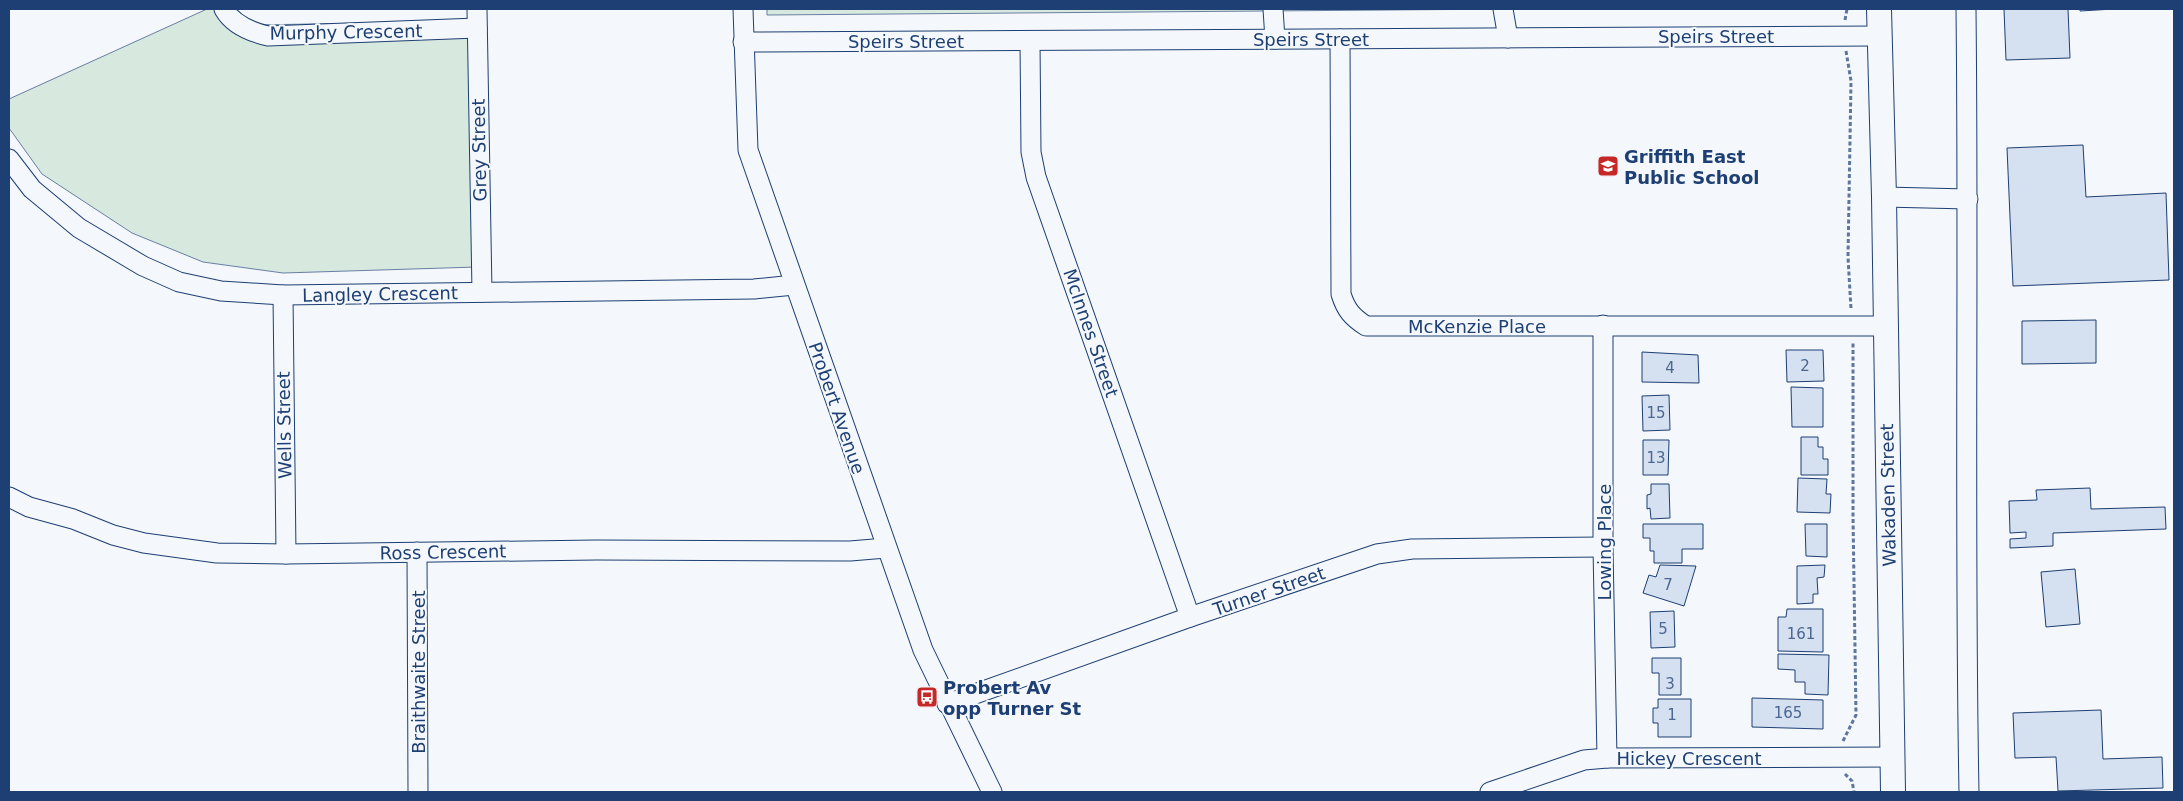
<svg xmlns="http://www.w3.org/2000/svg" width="2183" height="801" viewBox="0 0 2183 801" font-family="'DejaVu Sans',sans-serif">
	<rect width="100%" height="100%" fill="#f4f7fb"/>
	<g fill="#d7e8df" stroke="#687fa3">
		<path d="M207,9H229L255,25L477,21V267L283,273L203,262L132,233L42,174L9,128V99Z"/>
		<path d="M767,9H1512L767,15Z"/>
	</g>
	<g fill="#d5e0f0" stroke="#1d3f73">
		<path d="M2004,9H2068L2070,58L2006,60Z"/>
		<path d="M2080,9H2114L2080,11Z"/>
		<path d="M2083,145L2086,197L2166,193L2169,280L2013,286L2007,148Z"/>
		<path d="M2096,320V363L2022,364V321Z"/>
		<path d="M1786,350H1823L1824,381L1787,382Z"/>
		<path d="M1642,352L1698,355L1699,383L1642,382Z"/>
		<path d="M1791,387L1823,388V427H1792Z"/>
		<path d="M1669,395L1670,430L1643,431L1642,396Z"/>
		<path d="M1801,437H1818V447H1823V459H1828V475H1801Z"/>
		<path d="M1643,440H1669L1668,475H1643Z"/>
		<path d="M1798,478L1827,479L1826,494H1831L1830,513L1797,512Z"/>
		<path d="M1651,484H1669L1670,518L1651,519L1650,508L1647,509V495L1651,494Z"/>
		<path d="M2090,488L2091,509L2165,507L2166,529L2053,533V546L2010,548V539L2026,538V532L2010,533L2009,501L2037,500L2036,490Z"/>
		<path d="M1643,524H1703V549H1682V563H1654V551H1650V538H1643Z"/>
		<path d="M1805,524H1827V557L1806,556Z"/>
		<path d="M1660,565L1696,566L1684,606L1643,593L1649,575L1656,577Z"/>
		<path d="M1825,565L1824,577L1817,578L1818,594H1813V603L1797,604V566Z"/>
		<path d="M2075,569L2080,624L2046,627L2041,572Z"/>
		<path d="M1787,609H1823V652L1778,651V617H1786Z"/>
		<path d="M1674,611L1675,647L1651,648L1650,612Z"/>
		<path d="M1778,654L1829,655L1828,695L1805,694V682H1795V670L1778,669Z"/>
		<path d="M1652,658H1681V695H1659V673H1652Z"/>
		<path d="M1752,698L1823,700V729L1752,727Z"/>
		<path d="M1658,699H1691V737H1658V723H1653V708H1658Z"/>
		<path d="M2101,710L2103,759L2162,757L2163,788L2058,791L2056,757L2015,758L2013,713Z"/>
	</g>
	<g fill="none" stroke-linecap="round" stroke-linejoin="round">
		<g stroke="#1d3f73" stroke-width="21">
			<g id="minor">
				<path d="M224,9C233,25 251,32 268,36L477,28"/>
				<path d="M477,9L482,292"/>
				<path d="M743,9L748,150L923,650L992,792"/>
				<path d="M1273,9L1275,39"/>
				<path d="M1503,9L1508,38"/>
				<path d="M1966,9C1969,270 1964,531 1969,792"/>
				<path d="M1340,39L1341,294C1346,310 1352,317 1366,326H1885"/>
				<path d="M1030,41L1031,152L1036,177L1190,617"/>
				<path d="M743,42L1878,36"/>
				<path d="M9,159L32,189L79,228L143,266L179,282L221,291L283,295L754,289L794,285"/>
				<path d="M1884,197L1968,199"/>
				<path d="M283,295L286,554"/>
				<path d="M1603,325V547L1607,758"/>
				<path d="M9,497L29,507L73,519L113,535L144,543L217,553L286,554L596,550L850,551L886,548"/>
				<path d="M417,552L418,792"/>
				<path d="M947,704L1190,617L1377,554L1412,549L1603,547"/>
				<path d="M1490,792L1584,760L1607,758L1894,757"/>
			</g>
		</g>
		<g stroke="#1d3f73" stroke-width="26">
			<path id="major" d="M1879,9L1884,197L1893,792"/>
		</g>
		<g stroke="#5e769c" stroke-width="3" stroke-dasharray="4 2.5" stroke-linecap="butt">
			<path d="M1845,20L1847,9"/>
			<path d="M1846,51L1851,81L1848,257L1851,309"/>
			<path d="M1843,741L1856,715L1853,516V343"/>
			<path d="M1845,774L1852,781L1854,792"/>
		</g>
		<use href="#minor" stroke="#f4f7fb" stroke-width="19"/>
		<use href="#major" stroke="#f4f7fb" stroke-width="24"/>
	</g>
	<defs>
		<g id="school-square" transform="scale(1.125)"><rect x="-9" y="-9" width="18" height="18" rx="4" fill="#c62828" stroke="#f4f7fb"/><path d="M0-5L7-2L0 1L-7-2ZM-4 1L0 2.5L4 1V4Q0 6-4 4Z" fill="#fff"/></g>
		<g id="bus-square" transform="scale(1.125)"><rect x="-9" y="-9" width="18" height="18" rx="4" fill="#c62828" stroke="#f4f7fb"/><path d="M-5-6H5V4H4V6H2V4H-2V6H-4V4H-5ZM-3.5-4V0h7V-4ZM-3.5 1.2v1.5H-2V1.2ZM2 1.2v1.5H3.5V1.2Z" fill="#fff"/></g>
	</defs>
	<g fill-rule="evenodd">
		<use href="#school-square" x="1608" y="166"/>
		<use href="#bus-square" x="927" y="697"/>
	</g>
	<g text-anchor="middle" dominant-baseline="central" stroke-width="4" stroke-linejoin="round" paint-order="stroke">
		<g font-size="15" fill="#4b6792">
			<text x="1805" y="366">2</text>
			<text x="1670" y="368">4</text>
			<text x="1656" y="413">15</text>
			<text x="1656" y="458">13</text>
			<text x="1668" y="585">7</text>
			<text x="1663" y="629">5</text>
			<text x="1801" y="634">161</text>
			<text x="1670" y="684">3</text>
			<text x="1788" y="713">165</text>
			<text x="1672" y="715">1</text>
		</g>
		<g font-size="18" fill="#1d3f73" stroke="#f4f7fb">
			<text transform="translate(346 32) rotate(-1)">Murphy Crescent</text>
			<text x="1716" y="36">Speirs Street</text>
			<text x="1311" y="39">Speirs Street</text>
			<text x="906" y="41">Speirs Street</text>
			<text transform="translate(479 150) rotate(-91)">Grey Street</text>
			<text transform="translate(380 294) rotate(-1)">Langley Crescent</text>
			<text x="1477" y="326">McKenzie Place</text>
			<text transform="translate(1091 333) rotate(71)">McInnes Street</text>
			<text transform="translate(837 408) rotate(71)">Probert Avenue</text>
			<text transform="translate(284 425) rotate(-91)">Wells Street</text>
			<text transform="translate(1888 495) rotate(-91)">Wakaden Street</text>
			<text transform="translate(1604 542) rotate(-90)">Lowing Place</text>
			<text transform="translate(443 552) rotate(-1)">Ross Crescent</text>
			<text transform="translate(1269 591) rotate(-19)">Turner Street</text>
			<text transform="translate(418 672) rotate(-90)">Braithwaite Street</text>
			<text x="1689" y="758">Hickey Crescent</text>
		</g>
		<g font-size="18" font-weight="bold" fill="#1d3f73" stroke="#f4f7fb" text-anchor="start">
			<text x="1624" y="156">Griffith East<tspan x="1624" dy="21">Public School</tspan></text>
			<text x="943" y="687">Probert Av<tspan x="943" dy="21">opp Turner St</tspan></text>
		</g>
	</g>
	<rect width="2183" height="801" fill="none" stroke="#1d3f73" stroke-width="20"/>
</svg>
